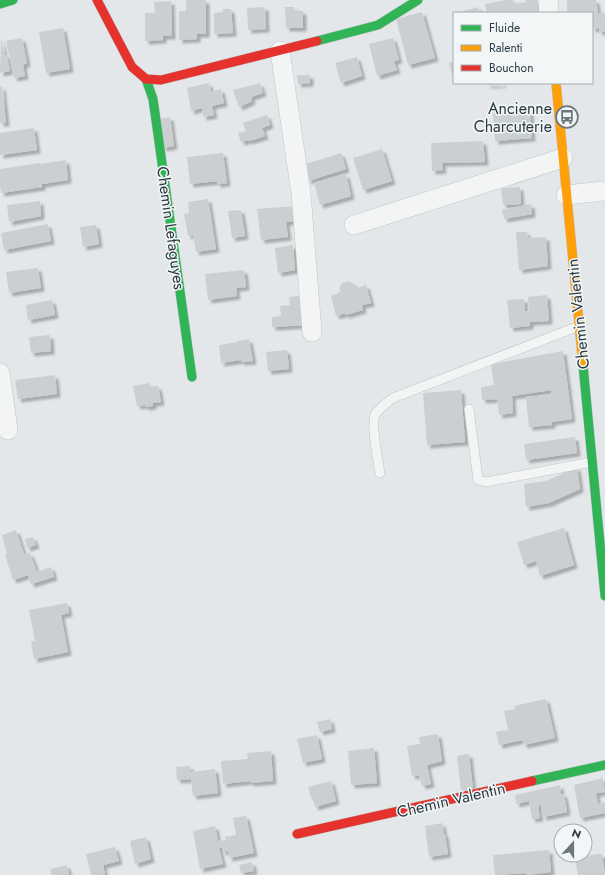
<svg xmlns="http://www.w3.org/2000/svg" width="605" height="875" viewBox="0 0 605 875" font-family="Jost,sans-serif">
	<defs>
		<filter id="shadow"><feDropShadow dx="3.5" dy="3.5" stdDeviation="1" flood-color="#0004"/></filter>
	</defs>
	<rect width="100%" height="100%" fill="#e4e7e9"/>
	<g fill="#cccfd1" filter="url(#shadow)">
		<path d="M186,0H206V34H197V39L179,40V11H186Z"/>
		<path d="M506,0H513L514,4L526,2V0H537L540,13H487L485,4Z"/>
		<path d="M567,0H596L598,13H605V31L599,32V28L592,29V13H567Z"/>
		<path d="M171,1L172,36H163V40L145,41V13H155L154,2Z"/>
		<path d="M265,7L266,29L248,30L247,8Z"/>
		<path d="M285,7H294V10L303,11V28H286Z"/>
		<path d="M478,7L480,13H456Z"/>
		<path d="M223,9H231L233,33L214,34V13L223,12Z"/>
		<path d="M422,12L435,58L408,65L396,19Z"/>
		<path d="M63,28L70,69L46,73L39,32Z"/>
		<path d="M1,37L4,55H7L10,71L0,73Z"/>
		<path d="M22,38L27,63L23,65L25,76L14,78L6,41Z"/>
		<path d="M393,38L399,60L394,61L397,70L377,76L369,44Z"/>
		<path d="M357,57L362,76L341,83L335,63Z"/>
		<path d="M454,62V73L452,74L449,63Z"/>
		<path d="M297,75H310V83L298,84Z"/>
		<path d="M209,83L211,92L221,89L224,103L212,106L214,115L203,117L202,108L191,111L187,88Z"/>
		<path d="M260,83L263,93L251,97L252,101L239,107L233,90Z"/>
		<path d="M487,83H503V84L488,85Z"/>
		<path d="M2,86L6,123H0V87Z"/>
		<path d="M530,111L532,138L495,141L493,113Z"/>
		<path d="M267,115L270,125L262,128L265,136L249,141L248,140L241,142L238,133L246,131L243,123Z"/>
		<path d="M170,117L174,146L163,148L158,119Z"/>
		<path d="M34,128L37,150L0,155V133Z"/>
		<path d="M483,141L485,162L442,163L443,170L432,171L431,143Z"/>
		<path d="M382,149L392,181L363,190L353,158Z"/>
		<path d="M223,153L227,183L217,184V181L190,184L187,157Z"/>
		<path d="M341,153L346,169L308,181L306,164Z"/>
		<path d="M66,160L68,180L42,184V187L1,193L0,185V169L40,163L41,164Z"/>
		<path d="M346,174L351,196L320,205L314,183Z"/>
		<path d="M520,187L521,204L503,205L501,188Z"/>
		<path d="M208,199L216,249L196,252L193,235L188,236L184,214L189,213L188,202Z"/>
		<path d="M40,201L41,216L9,222L7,205Z"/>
		<path d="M531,204L532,214L504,219L502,210Z"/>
		<path d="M296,206V221L286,222L288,237L261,240L257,209Z"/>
		<path d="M241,210L245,236L232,238L228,211Z"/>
		<path d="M48,224L51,241L4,250L1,233Z"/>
		<path d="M96,225L99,244L83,247L80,227Z"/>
		<path d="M516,232H527L528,238L546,237L548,266L519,270Z"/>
		<path d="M293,245L295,270L278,273L275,248Z"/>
		<path d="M38,268L41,288L9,293L6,272Z"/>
		<path d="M244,270L246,287L236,288L237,296L208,300L205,274Z"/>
		<path d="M349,281L354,284L355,288L357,287V288L366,285L371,303L362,305L363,310L345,315V313L336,316L331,296L339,293L338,292L341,291L339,288L342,283Z"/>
		<path d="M303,295L306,325L272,327V317L281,316L280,306L290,305L289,297Z"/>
		<path d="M547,295L549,321L530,322V326L510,328L507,300L524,299L525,311H529L528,297Z"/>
		<path d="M52,300L55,315L28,320L26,305Z"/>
		<path d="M50,335L51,351L31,353L29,337Z"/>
		<path d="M249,339L253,361L241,362V360L221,363L219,345L238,342V341Z"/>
		<path d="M287,350L289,369L268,371L266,352Z"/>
		<path d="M563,351L572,419L552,422V425L529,427L526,397L551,395V390L512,396L513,413L499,415L497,399L482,400L481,387L494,385L491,364Z"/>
		<path d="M55,375L57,394L18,399L15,380Z"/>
		<path d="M150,383V387L158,386L161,402L153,403V406L145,407V405L137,406L133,386Z"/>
		<path d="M461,390L465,442L427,445L423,393Z"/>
		<path d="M575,437L577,453L526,460L524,444Z"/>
		<path d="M577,467L580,489L549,503L526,507L524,484L546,481Z"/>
		<path d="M564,528L574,565L540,576L536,561L524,565L517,542Z"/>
		<path d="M16,530L24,554L30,553L37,572L51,567L54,577L31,584L28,575L13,580L5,555L7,554L2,535Z"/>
		<path d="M33,537L36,545L27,548L25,539Z"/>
		<path d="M67,603L69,613L61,615L68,652L34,659L31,641H35L29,610Z"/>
		<path d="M546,699L555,738L524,745L522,740L499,745L496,732L508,730L504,711L515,709L514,706Z"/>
		<path d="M330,719L332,729L320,732L317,722Z"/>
		<path d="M438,734L442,761L427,765L431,784L422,786L419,775L412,776L407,746L420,744L419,737Z"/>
		<path d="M317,735L322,759L303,763L297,739Z"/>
		<path d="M374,748L377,783L351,785L348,751Z"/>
		<path d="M271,751L273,781L250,783V781L223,784L221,761L248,759L247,753Z"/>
		<path d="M469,754L473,790L461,791L457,756Z"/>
		<path d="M190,766L191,772L215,769L218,793L193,796L191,779L177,780L176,767Z"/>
		<path d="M603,778L605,792L596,793L598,804L605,802V813L580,818L574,785Z"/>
		<path d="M331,781L336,801L315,807L312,797L311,798L308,787Z"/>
		<path d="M560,785L561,794H564L567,812L543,817L541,805L538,806L540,818L532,819L529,801L516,804L515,795Z"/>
		<path d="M246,816L254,853L229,858L228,851L223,852L222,848H219L223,864L200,869L193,831L215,826L218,841L226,840L225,837L236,835L233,818Z"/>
		<path d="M442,823L444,834H445L448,854L429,857L425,826Z"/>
		<path d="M146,837L151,859L135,864L130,841Z"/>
		<path d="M115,847L119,861L103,865L105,875H91L86,854Z"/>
		<path d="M549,850L551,872L527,875L526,873L495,875L493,855Z"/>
		<path d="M597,854H602L605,875H578L575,858Z"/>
		<path d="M252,862L254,871L241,873L239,865Z"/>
		<path d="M67,865L69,875H51L50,869Z"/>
	</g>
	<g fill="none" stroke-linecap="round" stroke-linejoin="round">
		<g stroke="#c2c5c7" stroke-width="10">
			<g id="lane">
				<path d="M469,409L478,480L486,482L592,462"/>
				<path d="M380,473C378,461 370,421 376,413C381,407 388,402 393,398L579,326"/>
			</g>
		</g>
		<g stroke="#c2c5c7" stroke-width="20">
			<g id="street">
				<path d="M548,0L549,13"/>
				<path d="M280,51L301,193L312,332"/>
				<path d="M566,195L605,191"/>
				<path d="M354,225L563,158"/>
				<path d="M0,373L8,430"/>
			</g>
		</g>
		<g stroke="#c2c5c7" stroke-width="10">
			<g id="fast">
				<path d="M0,4L13,0"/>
				<path d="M317,41L378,25L418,0"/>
				<path d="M146,79L153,99L192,377"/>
				<path d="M583,365L605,596"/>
				<path d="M532,781L605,765"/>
			</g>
		</g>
		<g stroke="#c2c5c7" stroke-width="10">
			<path id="slow" d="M556,83L583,365"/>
		</g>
		<g stroke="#c2c5c7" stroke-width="10">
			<g id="jam">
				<path d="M97,0L132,67L146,79L161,80L317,41"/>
				<path d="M297,834L532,781"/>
			</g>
		</g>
		<use href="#lane" stroke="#f3f5f5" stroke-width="9"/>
		<use href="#street" stroke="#f3f5f5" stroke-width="19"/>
		<use href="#fast" stroke="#30b455" stroke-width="9"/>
		<use href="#slow" stroke="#ff9f0a" stroke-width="9"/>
		<use href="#jam" stroke="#e5322d" stroke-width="9"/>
	</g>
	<defs>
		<g id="bus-ring" transform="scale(1.15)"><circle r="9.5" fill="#f2f6f7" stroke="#6c777c" stroke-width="1.5"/><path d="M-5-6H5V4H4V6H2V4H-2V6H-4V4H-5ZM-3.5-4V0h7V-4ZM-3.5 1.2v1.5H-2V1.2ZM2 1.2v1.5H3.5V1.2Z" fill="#6c777c"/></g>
	</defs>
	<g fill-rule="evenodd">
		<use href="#bus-ring" x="567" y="117"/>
	</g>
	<g text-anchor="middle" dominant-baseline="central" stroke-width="3" stroke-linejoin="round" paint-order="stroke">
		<g font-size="16" fill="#2b3a41" stroke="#f2f6f7" text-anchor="end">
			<text x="552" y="108">Ancienne<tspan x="552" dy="18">Charcuterie</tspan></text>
		</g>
		<g font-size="16" fill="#2b3a41" stroke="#f2f6f7">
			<text transform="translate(171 228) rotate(82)">Chemin Lefaguyes</text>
			<text transform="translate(578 314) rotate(-96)">Chemin Valentin</text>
			<text transform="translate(451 800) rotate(-13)">Chemin Valentin</text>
		</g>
	</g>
	<rect x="453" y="12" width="140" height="72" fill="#f2f6f7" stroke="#a2abae"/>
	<rect x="461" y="25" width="20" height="6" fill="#30b455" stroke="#a2abae"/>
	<text x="489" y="32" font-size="12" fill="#2b3a41">Fluide</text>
	<rect x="461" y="45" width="20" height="6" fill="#ff9f0a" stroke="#a2abae"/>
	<text x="489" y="52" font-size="12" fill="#2b3a41">Ralenti</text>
	<rect x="461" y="65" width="20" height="6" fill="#e5322d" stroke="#a2abae"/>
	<text x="489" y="72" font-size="12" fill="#2b3a41">Bouchon</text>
	<g transform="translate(573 843) rotate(21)"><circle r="19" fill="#f2f6f7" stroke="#a2abae"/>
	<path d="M0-3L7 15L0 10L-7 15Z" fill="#6c777c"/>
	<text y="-6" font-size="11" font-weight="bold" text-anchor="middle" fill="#2b3a41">N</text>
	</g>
</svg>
